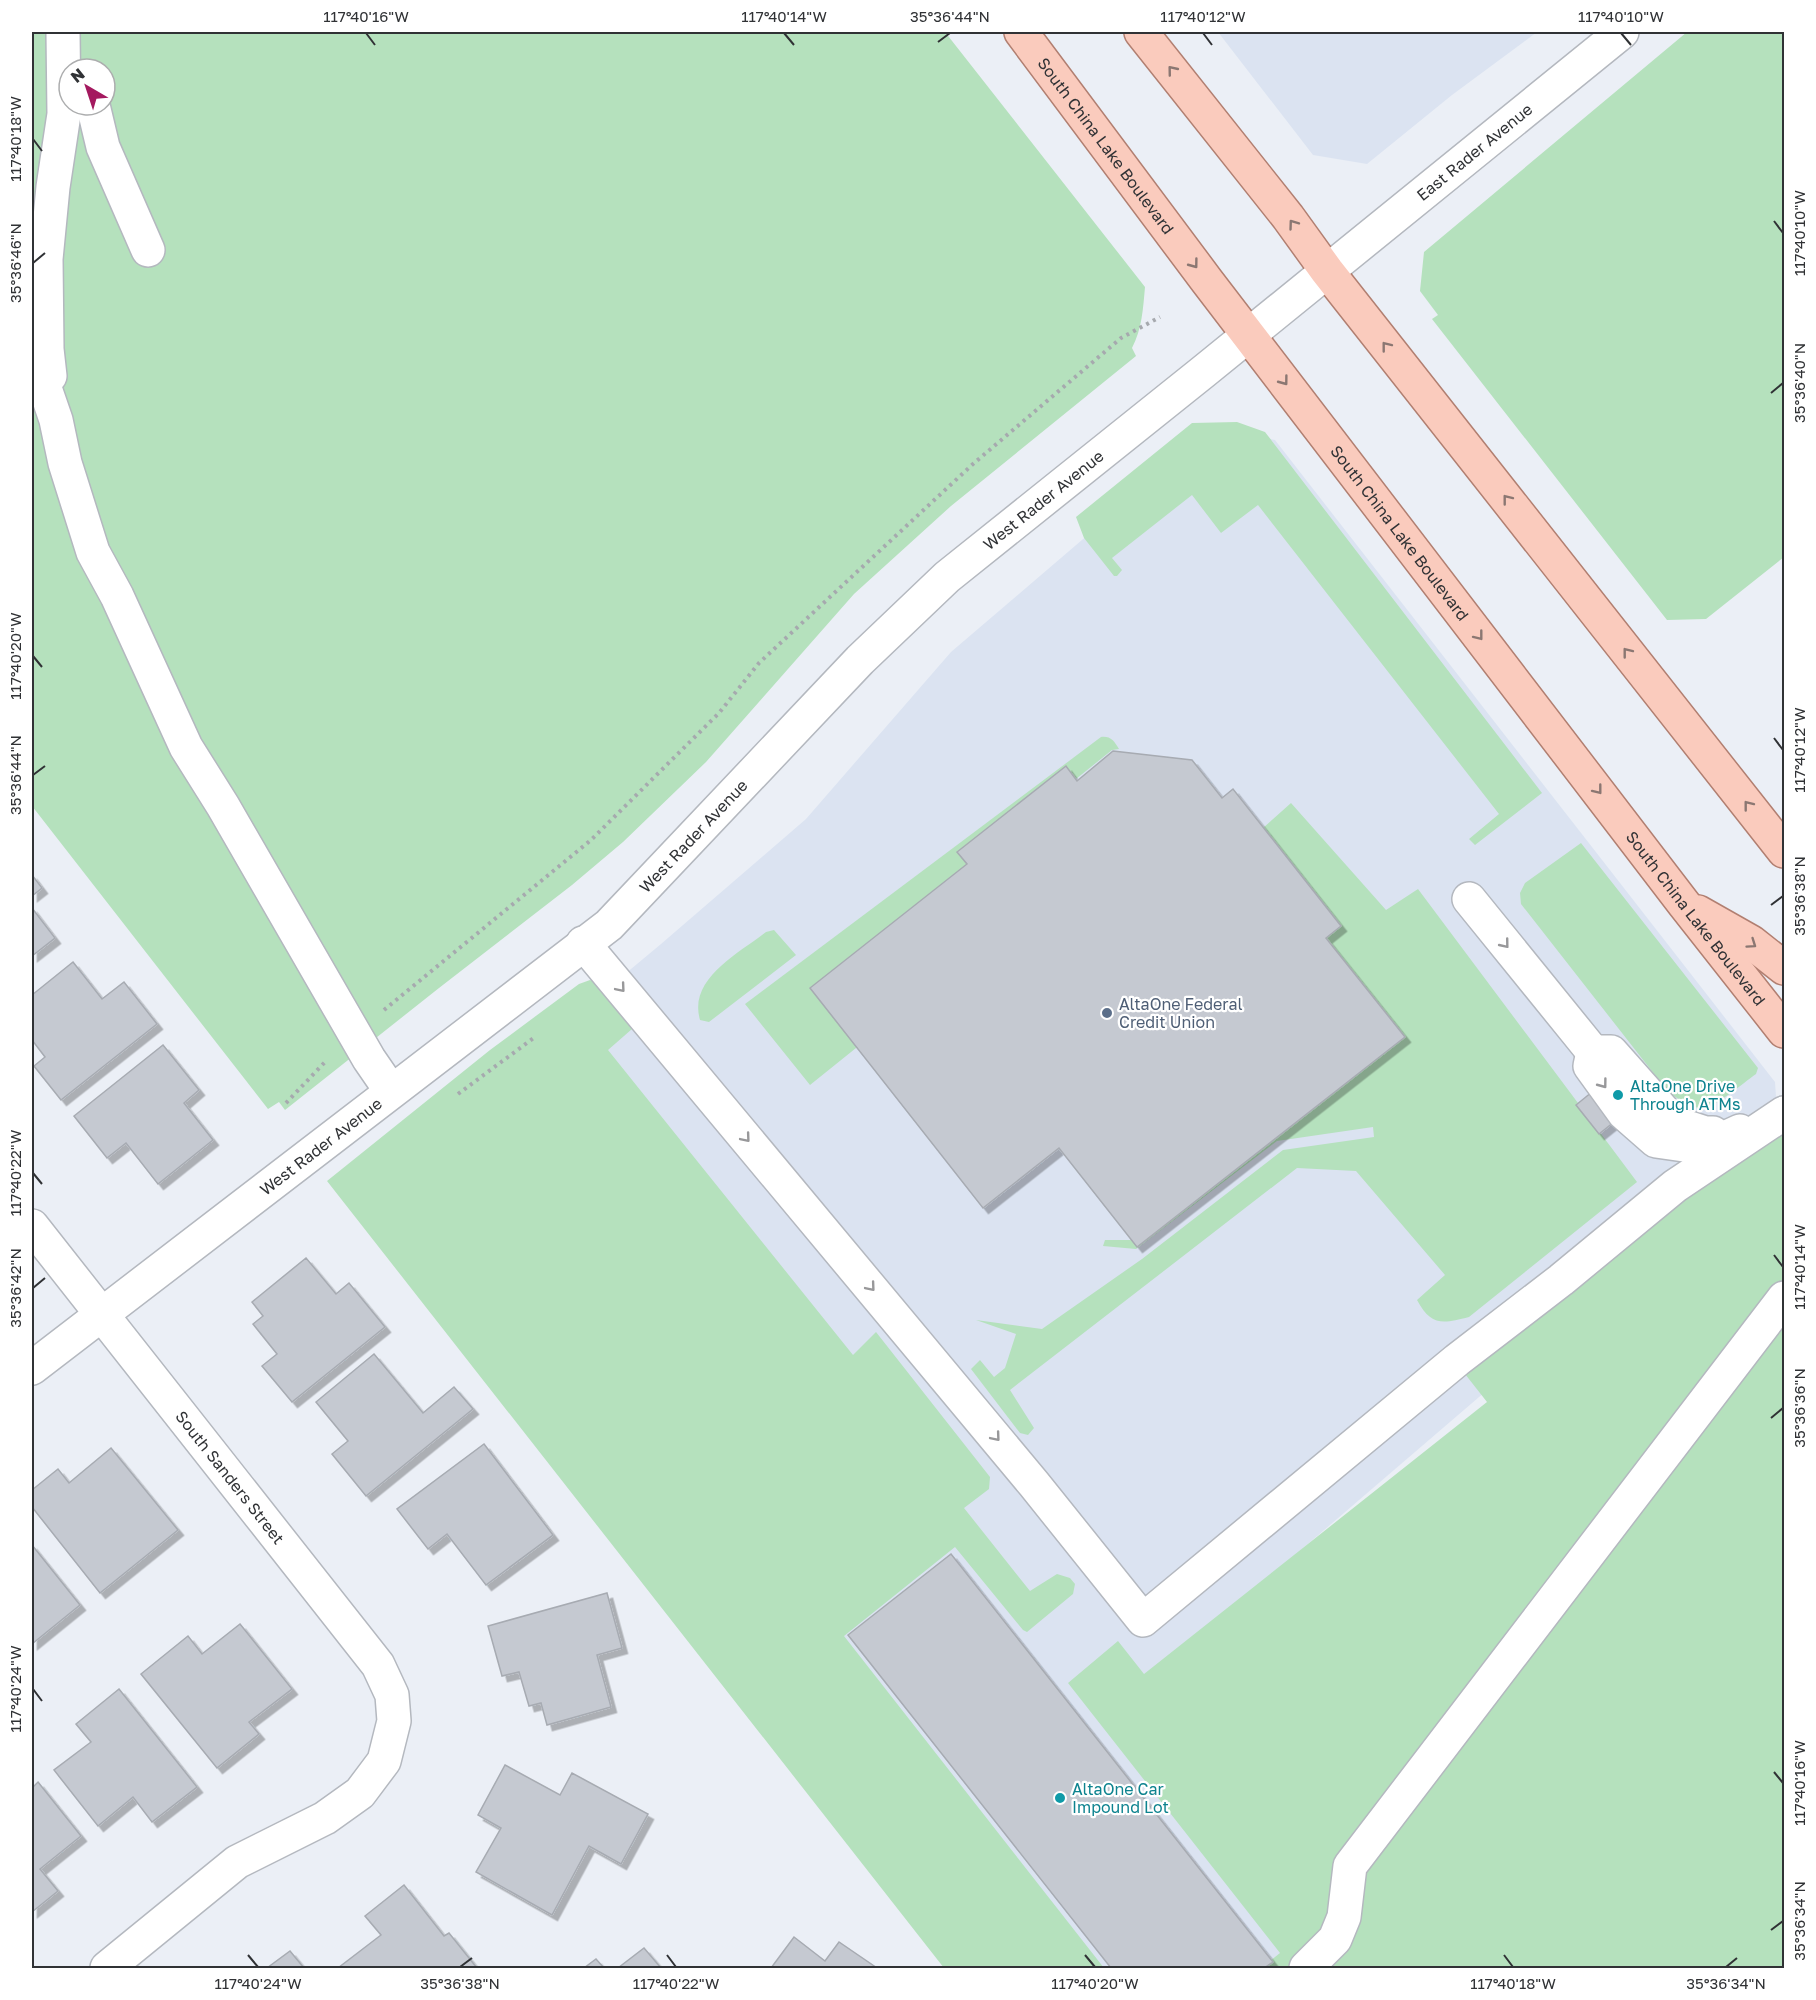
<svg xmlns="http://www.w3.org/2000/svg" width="1816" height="2000" viewBox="0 0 1816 2000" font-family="'Golos Text',sans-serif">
	<defs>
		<filter id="shadow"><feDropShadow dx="5.5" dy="5.5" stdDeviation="0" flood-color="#0004"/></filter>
	</defs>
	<rect width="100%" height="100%" fill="#ebeff6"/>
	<g fill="#dbe3f1">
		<path d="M1218,32H1537L1452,95L1367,164L1313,155Z"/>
		<path d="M1214,427L1275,440L1775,1082L1780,1157L1521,1361L1175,1658L1335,1968H952L354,1200L661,944L806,819L951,652Z"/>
	</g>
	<g fill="#b5e1bd" fill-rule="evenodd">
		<path d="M32,32H945L1145,287C1143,309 1142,329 1132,348L1136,356L951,506L854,594L706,762L623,842L572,885L439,988L285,1110L279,1102L268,1109L32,806ZM69,69H105V105H69Z"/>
		<path d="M1687,32H1784V557L1706,619L1667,620L1432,319L1438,315L1420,291L1424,252Z"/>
		<path d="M1237,422L1265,432L1542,793L1475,845L1469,839L1499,814L1258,505L1221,533L1192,495L1112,558L1122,570L1117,576H1114L1084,538L1076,517L1192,423Z"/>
		<path d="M1101,737C1111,736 1114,741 1119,749L1112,750L1076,779L1067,768L974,867L861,1044L810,1085L745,1004Z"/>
		<path d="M1291,803L1386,910L1418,889L1637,1182L1469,1317C1442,1324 1431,1326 1417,1300L1445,1275L1356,1171L1297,1168L1010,1390L1034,1428L1028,1435L1020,1433L971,1369L980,1360L994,1377L1005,1368L1016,1334L976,1320L1042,1329L1142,1259L1283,1150L1374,1137L1373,1127L1277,1141L1136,1249L1103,1246L1105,1240H1138L1405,1037L1326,938L1341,926L1263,828Z"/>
		<path d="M1581,843L1758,1068L1756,1074C1743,1083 1713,1110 1699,1108C1687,1106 1679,1099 1669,1093L1521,904L1520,893L1525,883Z"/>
		<path d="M774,930L796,955L709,1022L700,1020C688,979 738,954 766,932Z"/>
		<path d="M590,980C605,984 628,1014 632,1029L608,1050L853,1355L876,1332L990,1477L989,1489L964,1508L1030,1591L1057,1574L1070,1578L1075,1584L1073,1594L1027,1632L1023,1630L955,1547L844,1636L1104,1968H944L327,1181L490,1050L579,984Z"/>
		<path d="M1784,1116V1968H1261L1280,1953L1068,1683L1118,1641L1144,1674L1487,1402L1465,1374Z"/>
	</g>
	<g fill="#c5c9d1" stroke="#a7abb2" stroke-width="1.5" filter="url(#shadow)">
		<path d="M1113,751L1192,760L1222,798L1233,789L1341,926L1326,938L1405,1037L1137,1247L1059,1148L983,1208L810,988L967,864L957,852L1066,766L1077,781Z"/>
		<path d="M32,875L42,888L32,896Z"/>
		<path d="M32,908L55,938L32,956Z"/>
		<path d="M73,962L102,999L124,982L157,1024L61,1100L34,1066L45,1057L32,1040V995Z"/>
		<path d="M163,1045L199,1090L184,1103L213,1140L158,1184L126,1143L107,1158L74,1116Z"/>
		<path d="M1636,1056L1660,1085L1599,1134L1576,1105Z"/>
		<path d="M306,1258L336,1294L349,1283L385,1327L292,1402L262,1366L277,1354L253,1324L263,1316L252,1302Z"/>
		<path d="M374,1354L423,1413L454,1387L473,1409L366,1496L332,1454L348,1441L316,1402Z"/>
		<path d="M484,1444L553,1535L486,1585L447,1534L428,1549L397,1509Z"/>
		<path d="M111,1448L178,1530L100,1593L32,1507V1490L58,1469L69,1483Z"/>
		<path d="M32,1545L80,1605L32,1644Z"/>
		<path d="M951,1554L1273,1962L1264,1968H1111L848,1635Z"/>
		<path d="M607,1593L622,1648L597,1655L611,1707L547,1725L541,1703L529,1706L519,1672L502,1676L488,1626Z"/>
		<path d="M240,1624L292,1689L249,1722L259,1734L217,1768L141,1674L188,1636L202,1654Z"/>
		<path d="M119,1689L197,1787L152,1822L133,1797L98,1826L54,1770L91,1742L76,1724Z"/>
		<path d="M505,1765L560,1795L572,1773L648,1814L621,1864L589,1846L552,1915L476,1872L501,1828L478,1815Z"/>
		<path d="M38,1782L81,1836L40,1869L58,1891L32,1912V1788Z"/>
		<path d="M404,1885L444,1936L449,1933L477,1968H338L381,1935L365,1916Z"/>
		<path d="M794,1937L825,1961L839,1942L877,1968H771Z"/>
		<path d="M644,1948L661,1968H618Z"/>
		<path d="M290,1951L304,1968H267Z"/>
		<path d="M596,1959L604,1968H584Z"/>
	</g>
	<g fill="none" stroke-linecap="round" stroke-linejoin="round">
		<g stroke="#b4b8bf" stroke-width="36">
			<g id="minor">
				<path d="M93,105L103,147L148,250"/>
				<path d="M32,350L56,420L65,463L93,552L117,596L186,747L223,806L369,1059L391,1091"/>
				<path d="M50,376L47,349L46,259L53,187L64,114L63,32"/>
				<path d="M1469,899L1593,1052"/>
				<path d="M583,943L1034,1484L1143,1620L1457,1360L1561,1280L1675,1186L1784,1113"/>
				<path d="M1593,1052L1590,1066L1624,1113L1656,1141L1684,1145L1716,1142L1740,1131"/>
				<path d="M1593,1052H1611L1674,1123L1705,1133H1713"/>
				<path id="s1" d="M32,1226L378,1665L392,1695L394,1721L384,1761L360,1793L325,1818L237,1862L107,1968"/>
				<path id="s2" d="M32,1368L609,925L860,660L947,577L1203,372L1622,32"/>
				<path d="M1306,1968L1335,1939L1344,1917L1350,1866L1784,1298"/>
			</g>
		</g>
		<g stroke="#b17f71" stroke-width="36">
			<g id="major">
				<path id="s3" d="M1021,32L1207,281L1684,904L1784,1031"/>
				<path d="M1141,32L1288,217L1327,271L1784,851"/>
				<path d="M1698,912L1751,942L1784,968"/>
			</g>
		</g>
		<g stroke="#a6a9ae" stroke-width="4" stroke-dasharray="3 4.5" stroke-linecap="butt">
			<path d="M384,1010L591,840L719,713L759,663L973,464L1121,338L1160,317"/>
			<path d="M458,1094L535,1037"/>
			<path d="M286,1103L325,1062"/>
		</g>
		<use href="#minor" stroke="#fff" stroke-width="33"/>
		<use href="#major" stroke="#facbbd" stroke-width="33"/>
	</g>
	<defs><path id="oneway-chevron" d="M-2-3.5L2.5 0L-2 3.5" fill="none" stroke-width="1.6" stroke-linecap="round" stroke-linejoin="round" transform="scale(1.5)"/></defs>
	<g stroke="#8b7772">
		<use href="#oneway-chevron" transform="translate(1172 70) rotate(-129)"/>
		<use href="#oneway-chevron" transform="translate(1293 224) rotate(-126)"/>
		<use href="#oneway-chevron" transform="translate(1194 264) rotate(53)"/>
		<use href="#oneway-chevron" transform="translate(1386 346) rotate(-128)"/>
		<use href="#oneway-chevron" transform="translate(1284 381) rotate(53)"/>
		<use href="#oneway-chevron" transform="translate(1507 499) rotate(-128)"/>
		<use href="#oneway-chevron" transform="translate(1479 636) rotate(52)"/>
		<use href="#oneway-chevron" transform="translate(1627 652) rotate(-128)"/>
		<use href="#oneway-chevron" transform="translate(1598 790) rotate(52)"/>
		<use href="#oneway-chevron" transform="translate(1748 805) rotate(-128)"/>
		<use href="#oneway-chevron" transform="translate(1752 944) rotate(35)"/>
	</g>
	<g stroke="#98989a">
		<use href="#oneway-chevron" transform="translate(1505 944) rotate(51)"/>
		<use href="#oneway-chevron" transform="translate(621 988) rotate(50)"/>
		<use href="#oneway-chevron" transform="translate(1603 1084) rotate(53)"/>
		<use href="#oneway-chevron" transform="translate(746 1138) rotate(50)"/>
		<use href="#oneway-chevron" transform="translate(871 1287) rotate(50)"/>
		<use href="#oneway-chevron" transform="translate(996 1437) rotate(50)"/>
	</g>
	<path fill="none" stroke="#303235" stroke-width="2" d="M366,33L375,45M784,33L794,45M1203,33L1212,45M1621,33L1631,45M938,42L950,33M33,139L42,151M1774,221L1783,233M33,263L45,253M1771,393L1783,383M33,656L42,667M1774,738L1783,750M33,775L45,766M1771,905L1783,896M33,1173L42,1184M1774,1255L1783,1267M33,1288L45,1278M1771,1418L1783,1408M33,1689L42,1701M1774,1772L1783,1783M1771,1930L1783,1921M248,1955L258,1967M667,1955L676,1967M1085,1955L1095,1967M1504,1955L1513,1967M460,1967L472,1958M1726,1967L1737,1958"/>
	<circle fill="#5c6f8a" stroke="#fff" stroke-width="2" cx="1107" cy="1013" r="6"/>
	<g fill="#0f9aa8" stroke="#fff" stroke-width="2">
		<circle cx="1618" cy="1095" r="6"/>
		<circle cx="1060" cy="1798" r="6"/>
	</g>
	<g text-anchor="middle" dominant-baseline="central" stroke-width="4.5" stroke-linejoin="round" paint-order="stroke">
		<g font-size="16" fill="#303235" stroke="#fff">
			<text stroke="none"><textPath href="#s3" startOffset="142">South China Lake Boulevard</textPath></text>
			<text stroke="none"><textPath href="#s2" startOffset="1890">East Rader Avenue</textPath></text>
			<text stroke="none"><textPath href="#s2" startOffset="1336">West Rader Avenue</textPath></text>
			<text stroke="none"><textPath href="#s3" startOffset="628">South China Lake Boulevard</textPath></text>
			<text stroke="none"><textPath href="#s2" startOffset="850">West Rader Avenue</textPath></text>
			<text stroke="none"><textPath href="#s3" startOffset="1114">South China Lake Boulevard</textPath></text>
			<text stroke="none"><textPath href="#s2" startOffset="364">West Rader Avenue</textPath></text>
			<text stroke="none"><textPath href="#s1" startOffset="320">South Sanders Street</textPath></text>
		</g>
		<g font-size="16" fill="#4e5e75" stroke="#fff" text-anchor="start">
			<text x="1119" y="1004">AltaOne Federal<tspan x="1119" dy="18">Credit Union</tspan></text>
		</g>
		<g font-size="16" fill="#0d838f" stroke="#fff" text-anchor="start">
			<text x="1630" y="1086">AltaOne Drive<tspan x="1630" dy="18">Through ATMs</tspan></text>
			<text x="1072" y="1789">AltaOne Car<tspan x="1072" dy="18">Impound Lot</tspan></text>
		</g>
	</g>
	<rect width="1816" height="2000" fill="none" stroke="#ffffff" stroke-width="66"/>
	<g transform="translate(87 87) rotate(321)"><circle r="28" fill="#ffffff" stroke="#acadae" stroke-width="1.5"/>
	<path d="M0-4.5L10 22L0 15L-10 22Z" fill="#a4195f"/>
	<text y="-9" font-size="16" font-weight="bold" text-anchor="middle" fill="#303235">N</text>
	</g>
	<rect x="33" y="33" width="1750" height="1934" fill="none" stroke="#303235" stroke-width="2"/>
	<g font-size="15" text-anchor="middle" fill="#303235">
		<text x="366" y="22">117°40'16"W</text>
		<text x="784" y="22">117°40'14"W</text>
		<text x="950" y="22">35°36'44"N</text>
		<text x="1203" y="22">117°40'12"W</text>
		<text x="1621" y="22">117°40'10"W</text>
		<text transform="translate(16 139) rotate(-90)" y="5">117°40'18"W</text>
		<text transform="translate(1800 233) rotate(-90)" y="5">117°40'10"W</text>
		<text transform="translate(16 263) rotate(-90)" y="5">35°36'46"N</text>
		<text transform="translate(1800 383) rotate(-90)" y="5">35°36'40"N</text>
		<text transform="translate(16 656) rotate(-90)" y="5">117°40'20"W</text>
		<text transform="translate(1800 750) rotate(-90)" y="5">117°40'12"W</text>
		<text transform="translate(16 775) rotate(-90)" y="5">35°36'44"N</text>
		<text transform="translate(1800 896) rotate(-90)" y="5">35°36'38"N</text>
		<text transform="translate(16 1173) rotate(-90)" y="5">117°40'22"W</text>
		<text transform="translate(1800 1267) rotate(-90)" y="5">117°40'14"W</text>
		<text transform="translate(16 1288) rotate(-90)" y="5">35°36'42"N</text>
		<text transform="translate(1800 1408) rotate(-90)" y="5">35°36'36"N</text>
		<text transform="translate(16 1689) rotate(-90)" y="5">117°40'24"W</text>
		<text transform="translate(1800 1783) rotate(-90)" y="5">117°40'16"W</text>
		<text transform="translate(1800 1921) rotate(-90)" y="5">35°36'34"N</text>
		<text x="258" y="1989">117°40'24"W</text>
		<text x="460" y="1989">35°36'38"N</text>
		<text x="676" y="1989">117°40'22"W</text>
		<text x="1095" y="1989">117°40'20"W</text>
		<text x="1513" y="1989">117°40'18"W</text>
		<text x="1726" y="1989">35°36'34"N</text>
	</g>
</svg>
